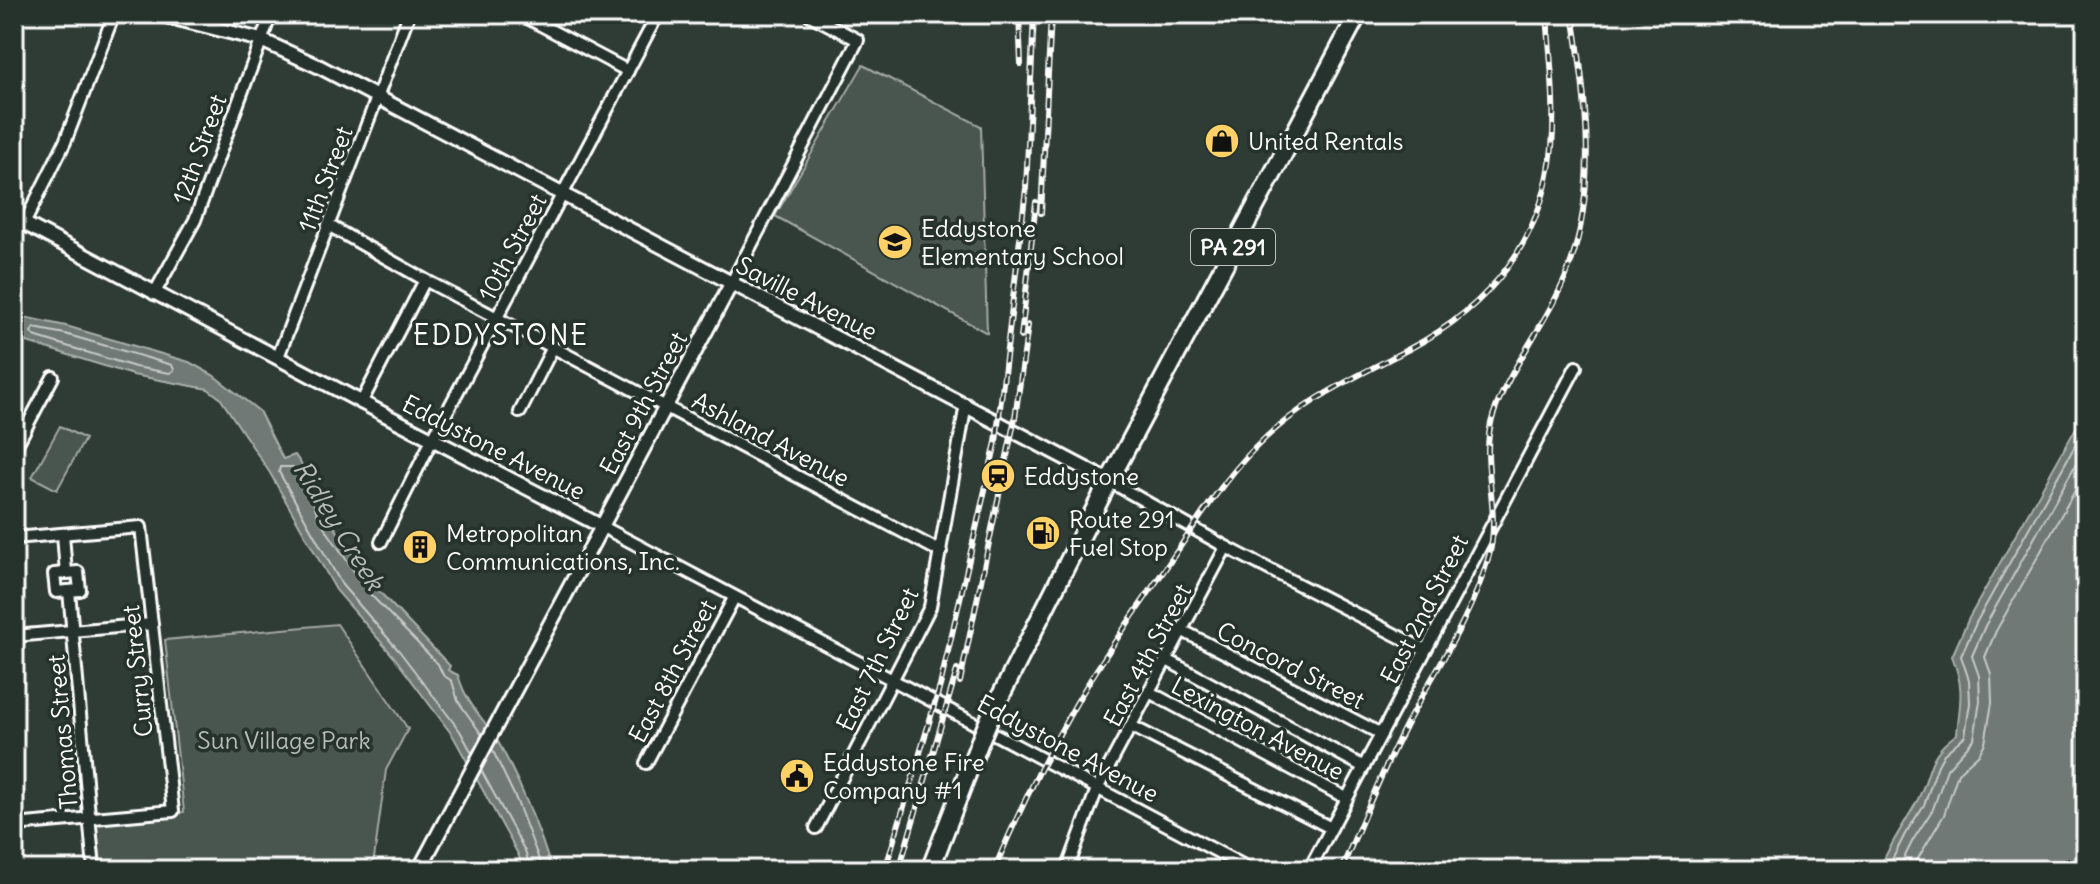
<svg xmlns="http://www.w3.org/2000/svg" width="2100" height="884" viewBox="0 0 2100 884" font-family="Delius,sans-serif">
	<rect width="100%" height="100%" fill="#2f3b35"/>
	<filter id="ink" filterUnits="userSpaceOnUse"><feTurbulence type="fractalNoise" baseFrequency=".0125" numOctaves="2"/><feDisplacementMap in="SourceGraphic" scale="16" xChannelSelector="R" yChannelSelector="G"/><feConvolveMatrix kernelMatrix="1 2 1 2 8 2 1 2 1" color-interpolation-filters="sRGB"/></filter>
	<g filter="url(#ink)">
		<g fill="#4a544f" stroke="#a4aaa7" stroke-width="2">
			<path d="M863,65L981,126L987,333L775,216Z"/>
			<path d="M60,426L85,439L57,490L32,477Z"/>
			<path d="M337,624L408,729L386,770L374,859L368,870H102L96,823L184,812L165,640Z"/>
		</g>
		<g fill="#707975" stroke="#a9afac" stroke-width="2">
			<path d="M14,315L66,326L189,362L213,375L259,411L283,459L295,455L318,489L326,514L375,587L450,666L448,670L458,675C468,709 487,720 502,749C522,787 539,829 552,870H524L518,854L453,736L394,657L336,590L270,473L220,398L208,389L133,375L14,338Z"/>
			<path d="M2086,410V870H1879C1889,846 1903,826 1916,803C1933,773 1924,757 1957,734C1960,700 1965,690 1952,656L1969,618Z"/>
		</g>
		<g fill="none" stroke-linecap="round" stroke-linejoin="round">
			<g stroke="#c6c9c8" stroke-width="2">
				<path d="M34,328L65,334L172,365L174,370L170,373L135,367L34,336L31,332Z"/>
				<path d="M492,749L516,799L543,870"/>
				<path d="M472,753L460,731L400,652L342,585L279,472L280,467H293L310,492L319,519L368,592L438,664L443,675L452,681L458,701L482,735"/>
				<path d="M481,770L525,851L531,870"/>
				<path d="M1887,870L1905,834L1924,805L1938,765L1944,754L1965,736L1970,703L1969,680L1961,656L1977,621L2086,426"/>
				<path d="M1898,870L1913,840L1933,809L1947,769L1974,739L1980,701L1979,676L1972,656L1985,626L2086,446"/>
				<path d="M1911,870L1944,815L1958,773L1979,754L1985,743L1992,703L1991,674L1985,657L1996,631L2086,471"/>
			</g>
			<g stroke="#fff" stroke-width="16">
				<g id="minor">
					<path d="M520,14L628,71"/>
					<path d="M24,224L65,142L114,14"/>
					<path d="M328,225L425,280L941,552"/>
					<path d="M731,284L858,40L808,14"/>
					<path d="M154,294L195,220L271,14"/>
					<path d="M278,357L409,14"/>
					<path d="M361,403L425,280"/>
					<path d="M520,412L553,347"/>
					<path d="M14,450L53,377"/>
					<path d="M1109,481L1226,547L1425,650"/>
					<path d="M603,527L1252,870"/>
					<path d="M63,534L66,573"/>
					<path d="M14,538L141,527L173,811L14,825"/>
					<path d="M381,542L432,440L658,14"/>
					<path d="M78,572L80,590L56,592L54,574Z"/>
					<path d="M69,591L94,870"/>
					<path d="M1183,631L1381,734"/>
					<path d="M14,636L152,624"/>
					<path d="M1167,660L1364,767"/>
					<path d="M1151,693L1346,798"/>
					<path d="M1131,726L1331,828"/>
					<path d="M646,763L734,598"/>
					<path d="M816,828L930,607L966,404"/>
					<path d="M1067,870L1097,789L1226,547"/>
					<path d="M1309,870L1576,367"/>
				</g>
			</g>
			<g stroke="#fff" stroke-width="18">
				<g id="tertiary">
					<path d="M158,14L261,40L320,67L1109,481"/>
					<path d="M14,218L395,420L603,527"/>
					<path d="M419,870L731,284"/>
				</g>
			</g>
			<g stroke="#fff" stroke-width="22">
				<g id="primary">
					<path d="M991,715L1109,481L1358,14"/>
					<path d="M930,870L980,741"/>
				</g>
			</g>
			<use href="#minor" stroke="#26332d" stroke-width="10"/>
			<use href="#tertiary" stroke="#26332d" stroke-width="12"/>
			<use href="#primary" stroke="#26332d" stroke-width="16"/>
			<g stroke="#fff" stroke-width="6">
				<g id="rail">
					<path d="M1019,14L1021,64"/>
					<path d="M1041,213L1051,14"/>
					<path d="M1021,337L1036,202"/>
					<path d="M960,682L1015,418L1028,325"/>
					<path d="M885,870L940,686L996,442L1026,188L1034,14"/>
					<path d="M899,870L957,670"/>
					<path d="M994,870C1016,818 1040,767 1068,718C1097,665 1133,616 1167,566C1194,527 1220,484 1253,450C1298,403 1353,378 1409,349C1490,307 1544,239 1552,147C1556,103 1550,58 1547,14"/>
					<path d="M1341,870C1362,822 1381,773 1405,727C1434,672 1471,618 1488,559C1503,512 1478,462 1493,416C1508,370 1547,323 1566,276C1599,194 1586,99 1573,14"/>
				</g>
			</g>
			<use href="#rail" stroke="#26332d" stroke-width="3" stroke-dasharray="9" stroke-linecap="butt"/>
			<g stroke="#fff" stroke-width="22" stroke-linecap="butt">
				<path id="primary-bridge" d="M980,741L991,715"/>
			</g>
			<use href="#primary-bridge" stroke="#26332d" stroke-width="16"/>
		</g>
	</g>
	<defs>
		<g id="shop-disc" transform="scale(1.8)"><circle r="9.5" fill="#ffd166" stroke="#26332d"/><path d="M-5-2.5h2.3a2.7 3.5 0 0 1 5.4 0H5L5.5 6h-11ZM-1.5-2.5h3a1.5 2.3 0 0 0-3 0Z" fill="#111"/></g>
		<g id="school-disc" transform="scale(1.8)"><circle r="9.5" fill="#ffd166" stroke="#26332d"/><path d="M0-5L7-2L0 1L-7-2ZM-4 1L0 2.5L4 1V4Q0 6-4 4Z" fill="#111"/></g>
		<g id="station-disc" transform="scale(1.8)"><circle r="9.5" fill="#ffd166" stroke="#26332d"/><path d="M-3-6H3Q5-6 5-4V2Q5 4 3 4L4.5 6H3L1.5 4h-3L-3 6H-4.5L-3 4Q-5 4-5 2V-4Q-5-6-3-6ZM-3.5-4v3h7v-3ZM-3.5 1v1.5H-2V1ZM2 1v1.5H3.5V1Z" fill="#111"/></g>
		<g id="fuel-disc" transform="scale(1.8)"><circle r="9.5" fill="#ffd166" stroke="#26332d"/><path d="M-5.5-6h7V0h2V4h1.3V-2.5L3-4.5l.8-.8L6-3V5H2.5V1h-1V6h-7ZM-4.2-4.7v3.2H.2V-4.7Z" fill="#111"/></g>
		<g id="building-disc" transform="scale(1.8)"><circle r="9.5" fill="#ffd166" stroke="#26332d"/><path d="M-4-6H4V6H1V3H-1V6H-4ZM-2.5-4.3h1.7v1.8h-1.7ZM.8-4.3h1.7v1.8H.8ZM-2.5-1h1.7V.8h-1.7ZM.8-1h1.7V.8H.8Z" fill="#111"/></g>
		<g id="civic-disc" transform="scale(1.8)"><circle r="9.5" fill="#ffd166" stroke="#26332d"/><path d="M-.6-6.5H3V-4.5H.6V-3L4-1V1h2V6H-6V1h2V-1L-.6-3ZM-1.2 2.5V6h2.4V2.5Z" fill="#111"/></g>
	</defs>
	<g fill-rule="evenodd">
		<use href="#shop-disc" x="1222" y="141"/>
		<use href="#school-disc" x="895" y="242"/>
		<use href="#station-disc" x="998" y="476"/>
		<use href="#fuel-disc" x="1043" y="533"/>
		<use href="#building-disc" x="420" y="547"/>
		<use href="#civic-disc" x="797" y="776"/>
	</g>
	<g text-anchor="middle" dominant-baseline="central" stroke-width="7" stroke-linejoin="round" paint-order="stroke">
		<rect fill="#26332d" stroke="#bec2c0" stroke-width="2" x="1191" y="229" width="84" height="36" rx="6"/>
		<g font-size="22" font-weight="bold" fill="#fff">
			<text x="1233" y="247">PA 291</text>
		</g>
		<g font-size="24" fill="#fff" stroke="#26332d" text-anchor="start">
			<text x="1248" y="141">United Rentals</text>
			<text x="921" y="228">Eddystone<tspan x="921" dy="28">Elementary School</tspan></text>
			<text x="1024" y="476">Eddystone</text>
			<text x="1069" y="519">Route 291<tspan x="1069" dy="28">Fuel Stop</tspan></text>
			<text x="446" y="533">Metropolitan<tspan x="446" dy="28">Communications, Inc.</tspan></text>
			<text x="823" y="762">Eddystone Fire<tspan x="823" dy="28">Company #1</tspan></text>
		</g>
		<g font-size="24" fill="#fff" stroke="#26332d">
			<text transform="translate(199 149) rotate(-70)">12th Street</text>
			<text transform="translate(325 179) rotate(-69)">11th Street</text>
			<text transform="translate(512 247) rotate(-62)">10th Street</text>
			<text transform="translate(807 298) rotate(27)">Saville Avenue</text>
			<text transform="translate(643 403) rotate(-62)">East 9th Street</text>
			<text transform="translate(771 439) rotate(28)">Ashland Avenue</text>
			<text transform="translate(494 447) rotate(27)">Eddystone Avenue</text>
			<text transform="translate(1424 609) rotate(-63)">East 2nd Street</text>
			<text transform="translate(1147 655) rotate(-62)">East 4th Street</text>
			<text transform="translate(877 659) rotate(-64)">East 7th Street</text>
			<text transform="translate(1291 665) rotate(27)">Concord Street</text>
			<text transform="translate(137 671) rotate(-96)">Curry Street</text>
			<text transform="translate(672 671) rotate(-62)">East 8th Street</text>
			<text transform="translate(1258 728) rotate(28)">Lexington Avenue</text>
			<text transform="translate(62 732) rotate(-95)">Thomas Street</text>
			<text transform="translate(1068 748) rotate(28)">Eddystone Avenue</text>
		</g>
		<g font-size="24" fill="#b7bbb9" stroke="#26332d">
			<text x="284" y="740">Sun Village Park</text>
		</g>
		<g font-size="26" font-style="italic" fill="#b8bcba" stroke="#26332d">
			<text transform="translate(339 525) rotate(58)">Ridley Creek</text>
		</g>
		<g font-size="28" letter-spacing="2" fill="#fff" stroke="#26332d">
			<text x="501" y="335">EDDYSTONE</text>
		</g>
	</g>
	<rect width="2100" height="884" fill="none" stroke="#26332d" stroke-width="48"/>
	<rect x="24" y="24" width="2052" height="836" fill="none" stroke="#fff" stroke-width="3" filter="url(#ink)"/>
</svg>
